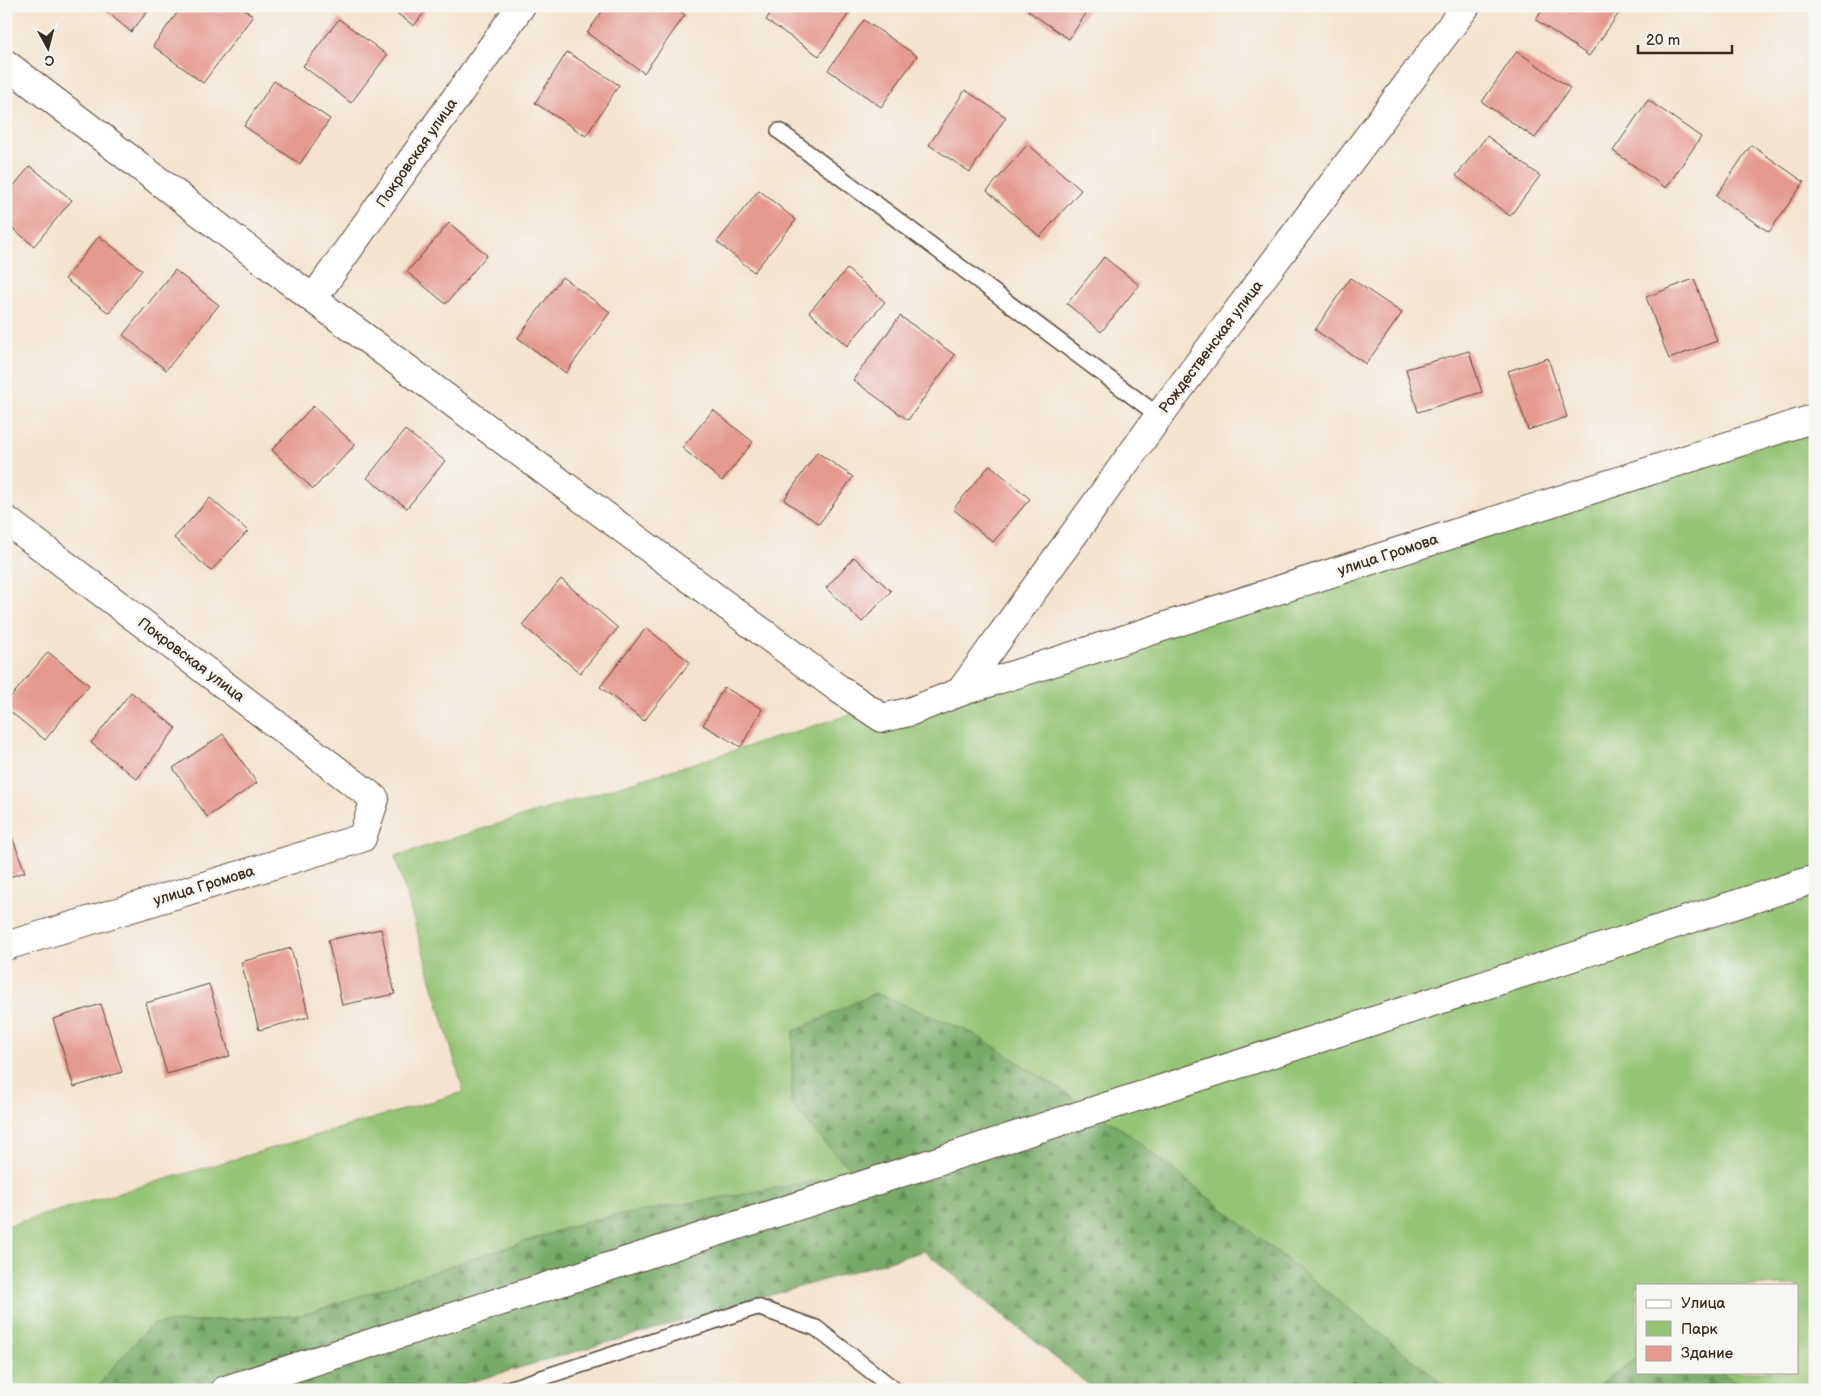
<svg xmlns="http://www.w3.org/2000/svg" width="1821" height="1396" viewBox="0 0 1821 1396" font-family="'Balsamiq Sans',sans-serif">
	<defs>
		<pattern id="forest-firs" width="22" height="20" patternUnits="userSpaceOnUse" patternTransform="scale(1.25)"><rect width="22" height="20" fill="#7a6"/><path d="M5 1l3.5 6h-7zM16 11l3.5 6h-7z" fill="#638b53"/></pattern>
	</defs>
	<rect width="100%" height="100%" fill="#f6f6f2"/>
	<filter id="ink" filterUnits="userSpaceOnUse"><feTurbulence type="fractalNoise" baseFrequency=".02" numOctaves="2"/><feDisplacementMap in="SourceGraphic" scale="10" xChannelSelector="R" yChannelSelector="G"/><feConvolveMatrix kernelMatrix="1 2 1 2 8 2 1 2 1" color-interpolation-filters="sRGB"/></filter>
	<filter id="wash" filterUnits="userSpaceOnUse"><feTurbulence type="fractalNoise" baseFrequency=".0096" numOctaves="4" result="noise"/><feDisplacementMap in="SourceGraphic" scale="20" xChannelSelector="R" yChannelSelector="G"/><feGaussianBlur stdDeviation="1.12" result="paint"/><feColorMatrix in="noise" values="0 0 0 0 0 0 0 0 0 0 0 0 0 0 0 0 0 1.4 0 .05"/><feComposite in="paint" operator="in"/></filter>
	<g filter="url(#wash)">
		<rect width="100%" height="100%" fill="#f4e3ce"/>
		<path fill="#94c474" stroke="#687749" d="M1815,406V1390H1753L1718,1372H1797V1285H1637V1359L1590,1390H1451L1123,1130L791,1104L831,1150L858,1174L591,1220L302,1315L152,1324L109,1372L96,1390H6V1226L464,1092L395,856L1441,531Z"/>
		<g fill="url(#forest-firs)" stroke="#596a42">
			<path d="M875,993L973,1033L1123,1130L1451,1390H1095L924,1251L443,1390H96L109,1372L152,1324L302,1315L591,1220L857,1174L831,1150L791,1104L793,1032Z"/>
			<path d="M1637,1359V1372H1718L1753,1390H1590Z"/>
		</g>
		<g id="blocks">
			<g fill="#e5998f">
				<path d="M100,6H152L131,32Z"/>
				<path d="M182,6H240L253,16L203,83L153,46Z"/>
				<path d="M387,6H429L414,26Z"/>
				<path d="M606,6H673L685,15L644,73L587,33Z"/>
				<path d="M775,6H854L819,56L766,20Z"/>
				<path d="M1032,6H1091L1069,39L1028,11Z"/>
				<path d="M1545,6H1624L1589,56L1536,20Z"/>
				<path d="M339,19L387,55L351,103L303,66Z"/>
				<path d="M864,20L917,56L881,107L828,70Z"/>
				<path d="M1517,51L1570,88L1535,138L1482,102Z"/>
				<path d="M567,52L619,85L586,136L535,103Z"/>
				<path d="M274,81L330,119L300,164L244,126Z"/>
				<path d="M965,90L1006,117L970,172L929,145Z"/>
				<path d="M1648,100L1701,137L1666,188L1613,151Z"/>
				<path d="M1487,136L1540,176L1510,216L1456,176Z"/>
				<path d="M1028,144L1081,190L1040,237L987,191Z"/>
				<path d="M1751,145L1804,182L1769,232L1716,196Z"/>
				<path d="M30,166L72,200L34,246L6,223V195Z"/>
				<path d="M759,190L796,220L754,272L717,242Z"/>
				<path d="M449,223L487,255L446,304L407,272Z"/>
				<path d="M99,236L142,270L109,313L65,279Z"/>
				<path d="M1104,257L1139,285L1101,332L1067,304Z"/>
				<path d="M847,269L885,302L847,346L809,312Z"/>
				<path d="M175,270L219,305L166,370L123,335Z"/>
				<path d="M562,277L610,312L566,373L518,338Z"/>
				<path d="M1350,278L1402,313L1366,364L1315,330Z"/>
				<path d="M1694,279L1717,341L1669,359L1646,297Z"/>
				<path d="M900,316L955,355L908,420L853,380Z"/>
				<path d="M1469,351L1482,392L1418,412L1406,369Z"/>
				<path d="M1548,358L1567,417L1528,430L1508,371Z"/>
				<path d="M313,406L355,445L313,489L272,450Z"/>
				<path d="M713,410L753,442L722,481L682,448Z"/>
				<path d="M405,430L445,461L407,508L367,478Z"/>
				<path d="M817,452L853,477L819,524L784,500Z"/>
				<path d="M990,465L1030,499L993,542L953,509Z"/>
				<path d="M210,498L248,531L211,571L174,538Z"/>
				<path d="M854,557L891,591L862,622L826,588Z"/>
				<path d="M561,579L618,628L580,673L522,625Z"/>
				<path d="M646,628L690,662L644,721L600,687Z"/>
				<path d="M48,652L89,685L45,740L6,708V703Z"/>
				<path d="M724,687L762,709L741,747L703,725Z"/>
				<path d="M131,692L176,728L137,779L91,743Z"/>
				<path d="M223,734L257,783L207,817L173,768Z"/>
				<path d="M6,820L25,872L6,878Z"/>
				<path d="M381,929L395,994L342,1005L328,940Z"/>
				<path d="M291,948L309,1017L259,1030L241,962Z"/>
				<path d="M209,984L230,1056L167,1074L146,1003Z"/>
				<path d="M101,1004L122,1072L74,1087L53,1019Z"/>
			</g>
		</g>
	</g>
	<g filter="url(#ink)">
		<use href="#blocks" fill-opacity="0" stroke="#574638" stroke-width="1"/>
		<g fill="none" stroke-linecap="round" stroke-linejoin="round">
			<g stroke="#574638" stroke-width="18">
				<g id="lane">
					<path d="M779,131L1159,416"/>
					<path d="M505,1390L757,1307L816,1328L895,1390"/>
				</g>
			</g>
			<g stroke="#574638" stroke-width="30">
				<g id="street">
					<path d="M6,64L313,299L839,689L882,718L909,712L960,692L1815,418"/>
					<path d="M313,299L521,6"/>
					<path d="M6,520L375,799L362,838L6,946"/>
					<path d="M960,692L1159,416L1466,6"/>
					<path d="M225,1390L1815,879"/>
				</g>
			</g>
			<use href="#lane" stroke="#fff" stroke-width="15"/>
			<use href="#street" stroke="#fff" stroke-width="28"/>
		</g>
	</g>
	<g text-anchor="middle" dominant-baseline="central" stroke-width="5" stroke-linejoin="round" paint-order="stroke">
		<g font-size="15" fill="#3b2a1e" stroke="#f6f6f2">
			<text transform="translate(417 153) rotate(-55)">Покровская улица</text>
			<text transform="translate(1211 347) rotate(-53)">Рождественская улица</text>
			<text transform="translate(1388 555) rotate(-18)">улица Громова</text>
			<text transform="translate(191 660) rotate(37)">Покровская улица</text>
			<text transform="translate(204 886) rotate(-17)">улица Громова</text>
		</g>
	</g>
	<rect width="1821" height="1396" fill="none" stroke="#f6f6f2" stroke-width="25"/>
	<rect x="1636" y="1284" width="162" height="90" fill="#f6f6f2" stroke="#aba49d"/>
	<rect x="1646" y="1300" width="25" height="8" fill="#ffffff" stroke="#aba49d"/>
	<text x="1681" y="1308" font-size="15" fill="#3b2a1e">Улица</text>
	<rect x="1646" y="1321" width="25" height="15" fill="#94c474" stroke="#aba49d"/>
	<text x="1681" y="1334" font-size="15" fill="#3b2a1e">Парк</text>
	<rect x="1646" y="1346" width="25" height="15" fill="#e5998f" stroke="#aba49d"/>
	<text x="1681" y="1358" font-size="15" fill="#3b2a1e">Здание</text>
	<g transform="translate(48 48) rotate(173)" stroke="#f6f6f2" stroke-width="4" paint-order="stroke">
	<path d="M0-4L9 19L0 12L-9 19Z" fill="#3b2a1e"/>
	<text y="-8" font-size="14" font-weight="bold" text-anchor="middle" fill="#3b2a1e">С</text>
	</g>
	<path d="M1638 45v8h94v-8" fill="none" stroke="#3b2a1e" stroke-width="2.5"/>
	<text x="1646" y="45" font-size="15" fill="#3b2a1e" stroke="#f6f6f2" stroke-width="4" paint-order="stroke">20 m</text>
</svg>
